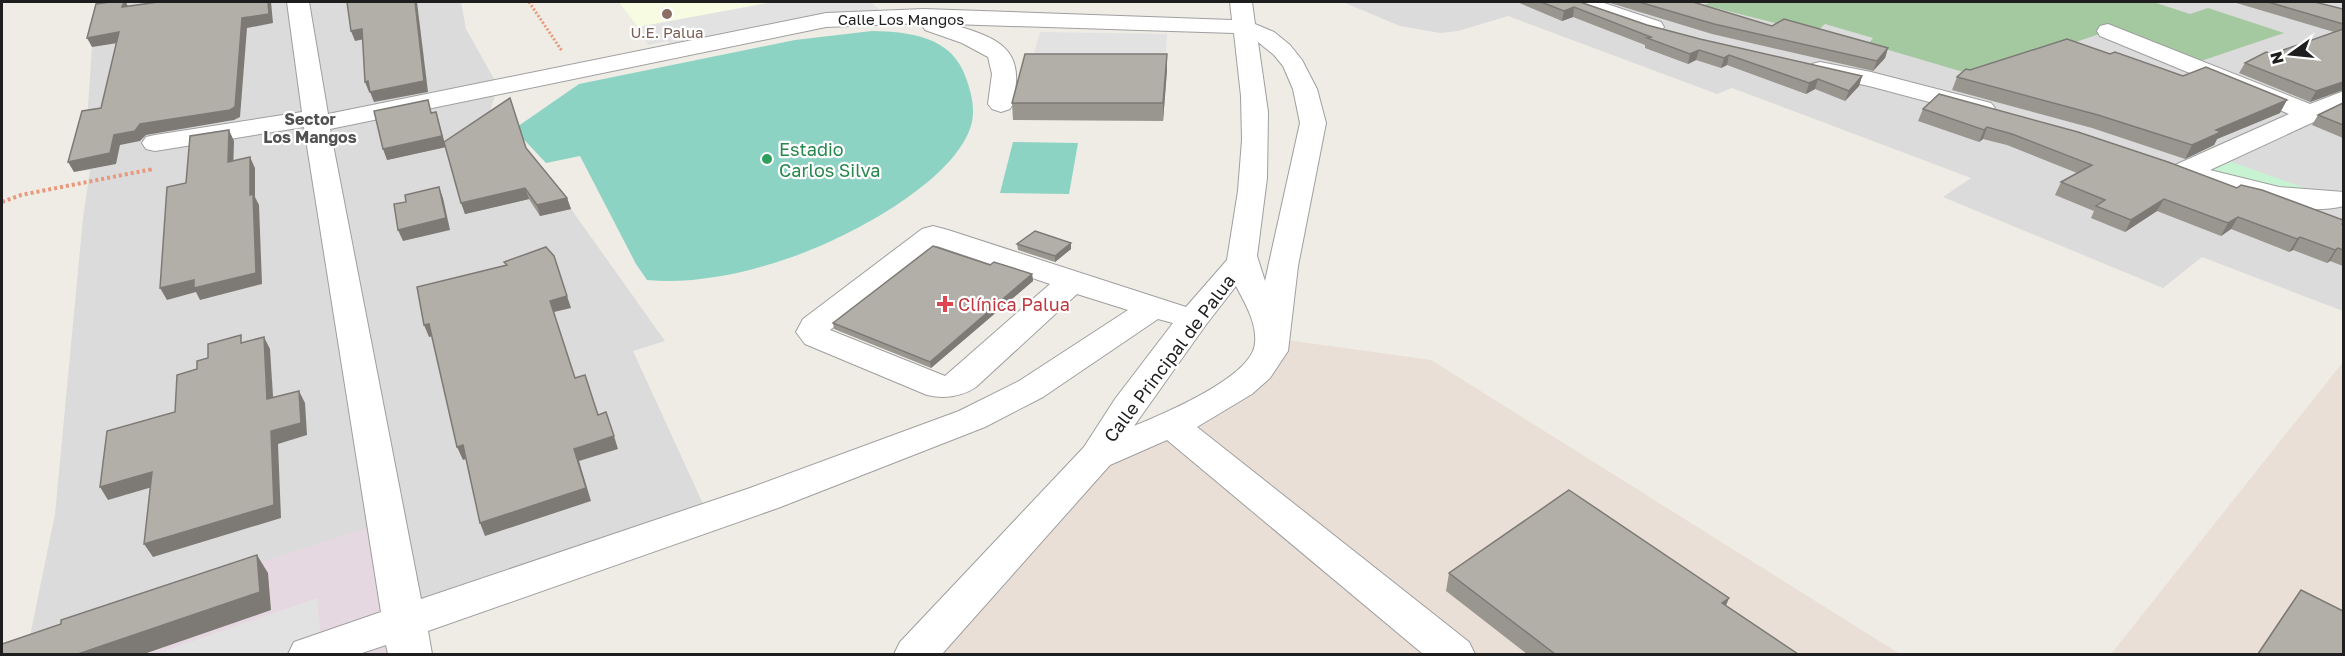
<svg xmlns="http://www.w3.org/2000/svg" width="2345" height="656" viewBox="0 0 2345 656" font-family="'Golos Text',sans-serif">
	<rect width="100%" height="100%" fill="#eeece5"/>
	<g fill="#dcdbdb">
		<path d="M104,2H461L466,29L498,86L478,150H522L571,209L665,341L633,351L709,517L404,621L30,636L55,514L83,218L90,170L74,172L87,121L92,47Z"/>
		<path d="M1343,2H2343V311L2202,257L2163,288L1943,197L1971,178L1732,88L1717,94L1508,16L1458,31L1440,33L1400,26Z"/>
	</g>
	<path fill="#e6d8e1" d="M386,522L410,654H2V645Z"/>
	<path fill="#f6fbe1" d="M619,2H774L638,27Z"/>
	<g fill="#eadfd6">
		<path d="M1272,338L1431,360L1900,654H916L1097,456L1234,391Z"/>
		<path d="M2343,362V654H2111Z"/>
	</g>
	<path fill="#a4c89f" d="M1711,2H2153L2190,14L2208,8L2284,33L2192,64L2108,31L1977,76L1868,44L1873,38L1825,24L1815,33L1704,5Z"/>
	<path fill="#c7f3d2" d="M2215,156L2336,199L2185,171Z"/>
	<g fill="#8dd3c4">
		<path d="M872,31C910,32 952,36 966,78C971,92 975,107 972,122C958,182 840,242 786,259C742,274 693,284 647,280L636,264L580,156L546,163L514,129L579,84L795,40Z"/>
		<path d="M1013,142L1078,143L1069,194L1000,193Z"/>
	</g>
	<g fill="#e2e2e2">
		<path d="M774,2H871L886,16L674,49L667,41L648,45L638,27Z"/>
		<path d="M1040,32L1167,34L1165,69L1030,67Z"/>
		<path d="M317,598L322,650L310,654H156Z"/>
	</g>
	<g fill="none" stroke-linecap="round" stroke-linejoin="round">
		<g stroke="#9f9f9f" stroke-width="2">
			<g id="minor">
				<path d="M287,2H309L328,114L826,13L924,9L1232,20L1230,2H1252L1255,24L1274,32L1290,45L1302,60L1317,89L1326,123L1298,266L1288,351L1270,378L1252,394L1197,427L1469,642L1475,654H1423L1167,440L1110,465L942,654H894L900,642L1084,447L1115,399L1173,323L1158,319L1043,397L985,427L778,508L428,631L432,654H388L386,645L359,654H288L294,642L381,612L304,127L155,151L146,149L142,143L146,137L155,135L302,112ZM923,23L922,25L925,30L962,43L988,57L992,74L988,104L992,109L1001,112L1010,109C1015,102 1015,91 1016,82C1019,41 982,34 951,24L1234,33L1241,96L1242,140L1238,191L1227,260L1186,307L948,230L933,226L922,229L803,319L796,332L805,344L927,395C944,399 961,397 976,387L1077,294L1128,310L1019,381L959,411L750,488L421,599L330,129L826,27ZM1258,42L1274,55L1283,66L1293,89L1300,123L1265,281L1257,256L1267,178L1268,112ZM937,246L1050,284L945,376L830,330ZM1236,286C1245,303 1257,323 1255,343C1253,377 1163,414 1134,426L1205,326Z"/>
				<path d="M1571,2H1601L1661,22L1664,27L1661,32L1653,34L1645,32L1574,7Z"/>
				<path d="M2108,24L2310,104L2344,91V108L2210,170L2279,187L2344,192V206C2290,219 2226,190 2175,177L2171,171L2175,165L2289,114L2100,36L2097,31L2100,26Z"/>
				<path d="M1820,62L1871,72L1991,103L1995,108L1991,113L1982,116L1869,86L1812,74L1808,69L1812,64Z"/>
			</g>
		</g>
		<g stroke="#e9997b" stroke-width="3" stroke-dasharray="2 2" stroke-linecap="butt">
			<path d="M529,2L562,51"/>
			<path d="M150,170L153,169"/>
		</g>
		<path stroke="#e9997b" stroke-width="4" stroke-dasharray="3 3" stroke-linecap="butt" d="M2,202L21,195L153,169"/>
		<use href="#minor" fill="#fff" fill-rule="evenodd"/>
	</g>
	<g fill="#999690">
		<path d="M1517,2H1580L1647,25L1700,39L1862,76L1859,86L1845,101L1815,89L1806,94L1727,65L1721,68L1696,60L1688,64L1645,48V45L1573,17L1562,21Z"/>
		<path d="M1607,2H1693L1772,26L1888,48L1885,58L1873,71L1712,34Z"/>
		<path d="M2233,2H2315L2343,9V90L2310,102L2239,73L2245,63L2334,32Z"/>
		<path d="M2110,54L2280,113L2217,139L2214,145L2185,159L2092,128L1952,90L1957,77Z"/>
		<path d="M1167,70L1163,121L1013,120L1012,103Z"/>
		<path d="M2343,103V138L2312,125L2318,115Z"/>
		<path d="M1923,109L2237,188L2343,220V266L2330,261L2327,263L2293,250L2289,252L2231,229L2221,236L2157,211L2125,232L2091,218L2094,211L2055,195L2061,182L2077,173L2007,145L1983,139L1979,142L1918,121Z"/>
		<path d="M436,112L444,142L526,148L567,198L571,209L540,216L529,199L465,214L446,147L387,160L432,113Z"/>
		<path d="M1071,243V249L1055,262L1018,250L1017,244Z"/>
		<path d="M1032,274L1033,281L931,368L834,329L833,323Z"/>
		<path d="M1449,573L1726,605L1798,654H1527L1446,591Z"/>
		<path d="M2301,590L2343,654H2257L2288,608Z"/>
	</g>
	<g fill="#7d7a76">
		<path d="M124,2H126L129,9L122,7Z"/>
		<path d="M268,2H271L273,23L247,28L240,117L234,120L146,135L140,141L120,145L116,164L74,172L68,162L114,135L140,124L242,18Z"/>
		<path d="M415,2H417L428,92L374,102L370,92Z"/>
		<path d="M1574,7L1573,17L1562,21L1564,11Z"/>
		<path d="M362,29L365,39L355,41L351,31Z"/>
		<path d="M119,32L124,42L92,47L87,38Z"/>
		<path d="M1888,48L1885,58L1873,71L1877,61Z"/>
		<path d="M1699,50L1696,60L1688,64L1690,54Z"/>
		<path d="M1167,54V70L1163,121V103Z"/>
		<path d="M1729,55L1727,65L1721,68L1724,58Z"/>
		<path d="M1862,76L1859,86L1845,101L1849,91Z"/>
		<path d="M1818,79L1815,89L1806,94L1809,83Z"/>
		<path d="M368,81L372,91L369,92L365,82Z"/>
		<path d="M2343,82V90L2310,102L2316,91Z"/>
		<path d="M2287,100L2280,113L2217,139L2214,145L2185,159L2192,145L2216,130Z"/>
		<path d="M436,112L446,147L387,160L383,149Z"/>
		<path d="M1987,127L1983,139L1979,142L1984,130Z"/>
		<path d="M229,130L234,141L233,173L228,162Z"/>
		<path d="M250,157L255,168V197L259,205L262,284L200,300L196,292L167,300L160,288L250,195Z"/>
		<path d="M439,187L443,198L450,230L403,241L398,230Z"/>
		<path d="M525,188L529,199L465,214L461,203Z"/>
		<path d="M567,198L571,209L540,216L537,205Z"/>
		<path d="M2164,199L2157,211L2125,232L2131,220Z"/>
		<path d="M2238,217L2231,229L2221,236L2228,223Z"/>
		<path d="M2300,237L2293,250L2289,252L2297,239Z"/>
		<path d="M1071,243V249L1055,262V256Z"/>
		<path d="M2338,248L2330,261L2327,263L2335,250Z"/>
		<path d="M554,256L571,308L554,312L550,301Z"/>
		<path d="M1032,274L1033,281L931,368L930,362Z"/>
		<path d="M429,324L434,336L429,337L424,325Z"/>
		<path d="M264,337L270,349L274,412L267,399Z"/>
		<path d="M299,391L305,403L307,435L278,444L281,518L153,557L144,544L271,431Z"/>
		<path d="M614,436L618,449L579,461L591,501L485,536L480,523L574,449Z"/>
		<path d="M463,445L469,458L463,460L457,447Z"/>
		<path d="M152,472L159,485L108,500L100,487Z"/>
		<path d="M257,555L268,573L271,610L144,654H78Z"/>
		<path d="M1729,598L1722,616V603Z"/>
	</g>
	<g fill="#b2aea8" stroke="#7d7a76" stroke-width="1.5">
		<path d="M110,2H124L122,7L158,2H268L269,14L242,18L235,107L230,110L140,124L135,131L114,135L110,153L68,162L82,111L101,108L119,32L87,38L96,4Z"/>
		<path d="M347,2H415L424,81L370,92L368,81L365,82L362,29L351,31Z"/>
		<path d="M1541,2H1580L1647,25L1700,39L1862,76L1849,91L1818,79L1809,83L1729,55L1724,58L1699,50L1690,54L1647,38L1651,37L1574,7L1564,11Z"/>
		<path d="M1639,2H1693L1772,26L1784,19L1888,48L1877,61L1714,24Z"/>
		<path d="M2268,2H2315L2343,9V24Z"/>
		<path d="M2343,29V82L2316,91L2245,63L2266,52L2272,54Z"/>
		<path d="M2067,39L2110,54L2115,52L2183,76L2206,67L2287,100L2216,130L2221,132L2192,145L2098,115L1957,77L1966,69L1970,70Z"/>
		<path d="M1025,54H1167L1163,103H1012Z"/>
		<path d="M1939,94L2078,132L2168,162L2237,188L2241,185L2262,190L2343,220V223L2342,224L2343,225V250L2338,248L2335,250L2300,237L2297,239L2238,217L2228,223L2164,199L2131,220L2096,206L2105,200L2061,182L2092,165L2012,134L1987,127L1984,130L1923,109Z"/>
		<path d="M510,98L526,148L567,198L537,205L525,188L461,203L444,142Z"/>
		<path d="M428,100L431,113L436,112L442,136L383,149L374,111Z"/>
		<path d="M2343,103V125L2318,115Z"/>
		<path d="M229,130L228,162L250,157V195L253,194L256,273L194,288V280L160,288L167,187L186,183L190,136Z"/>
		<path d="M439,187L446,218L398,230L394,204L406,202L405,195Z"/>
		<path d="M1035,231L1071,243L1055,256L1017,244Z"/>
		<path d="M933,246L990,265L994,262L1032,274L930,362L833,323Z"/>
		<path d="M546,247L554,256L567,296L550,301L575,378L585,375L598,415L606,412L614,436L574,449L586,488L480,523L463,445L457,447L429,324L424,325L417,287L507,265L504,262Z"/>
		<path d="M241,335V343L264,337L267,399L299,391L301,423L271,431L274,505L144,544L152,472L100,487L107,431L175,412L177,375L197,369V361L208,358V344Z"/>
		<path d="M1569,490L1729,598L1722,603L1798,654H1555L1449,573Z"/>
		<path d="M257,555L260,592L78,654H2V644L61,624V620Z"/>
		<path d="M2301,590L2343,611V654H2258Z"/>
	</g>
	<circle fill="#8d6e63" stroke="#fff" stroke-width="2" cx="667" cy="14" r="6"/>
	<circle fill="#2e9e5b" stroke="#fff" stroke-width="2" cx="767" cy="159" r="6"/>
	<path fill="#e0444e" stroke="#fff" stroke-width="2" d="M942 295h6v6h6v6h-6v6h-6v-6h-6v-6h6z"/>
	<g text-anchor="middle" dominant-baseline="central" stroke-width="4.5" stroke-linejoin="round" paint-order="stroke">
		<g font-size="15" fill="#1e1e1e" stroke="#fff">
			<text x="901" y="19">Calle Los Mangos</text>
		</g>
		<g font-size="15" fill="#785e54" stroke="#fff">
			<text x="667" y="32">U.E. Palua</text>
		</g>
		<g font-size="16" font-weight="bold" fill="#515151" stroke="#fff">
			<text x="310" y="119">Sector<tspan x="310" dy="18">Los Mangos</tspan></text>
		</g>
		<g font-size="18" fill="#27864d" stroke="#fff" text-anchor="start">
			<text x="779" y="149">Estadio<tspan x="779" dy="21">Carlos Silva</tspan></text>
		</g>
		<g font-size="18" fill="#be3a42" stroke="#fff" text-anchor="start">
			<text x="958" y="304">Clínica Palua</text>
		</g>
		<g font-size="18" fill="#1e1e1e" stroke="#fff">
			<text transform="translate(1169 358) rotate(-53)">Calle Principal de Palua</text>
		</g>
	</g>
	<rect width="2345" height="656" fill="none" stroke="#1e1e1e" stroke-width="6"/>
	<g transform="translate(2291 54) rotate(255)" stroke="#ffffff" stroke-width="4.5" paint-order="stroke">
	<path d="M0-4.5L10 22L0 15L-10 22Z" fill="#1e1e1e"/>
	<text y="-9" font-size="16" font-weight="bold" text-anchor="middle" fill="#1e1e1e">N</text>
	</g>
</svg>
